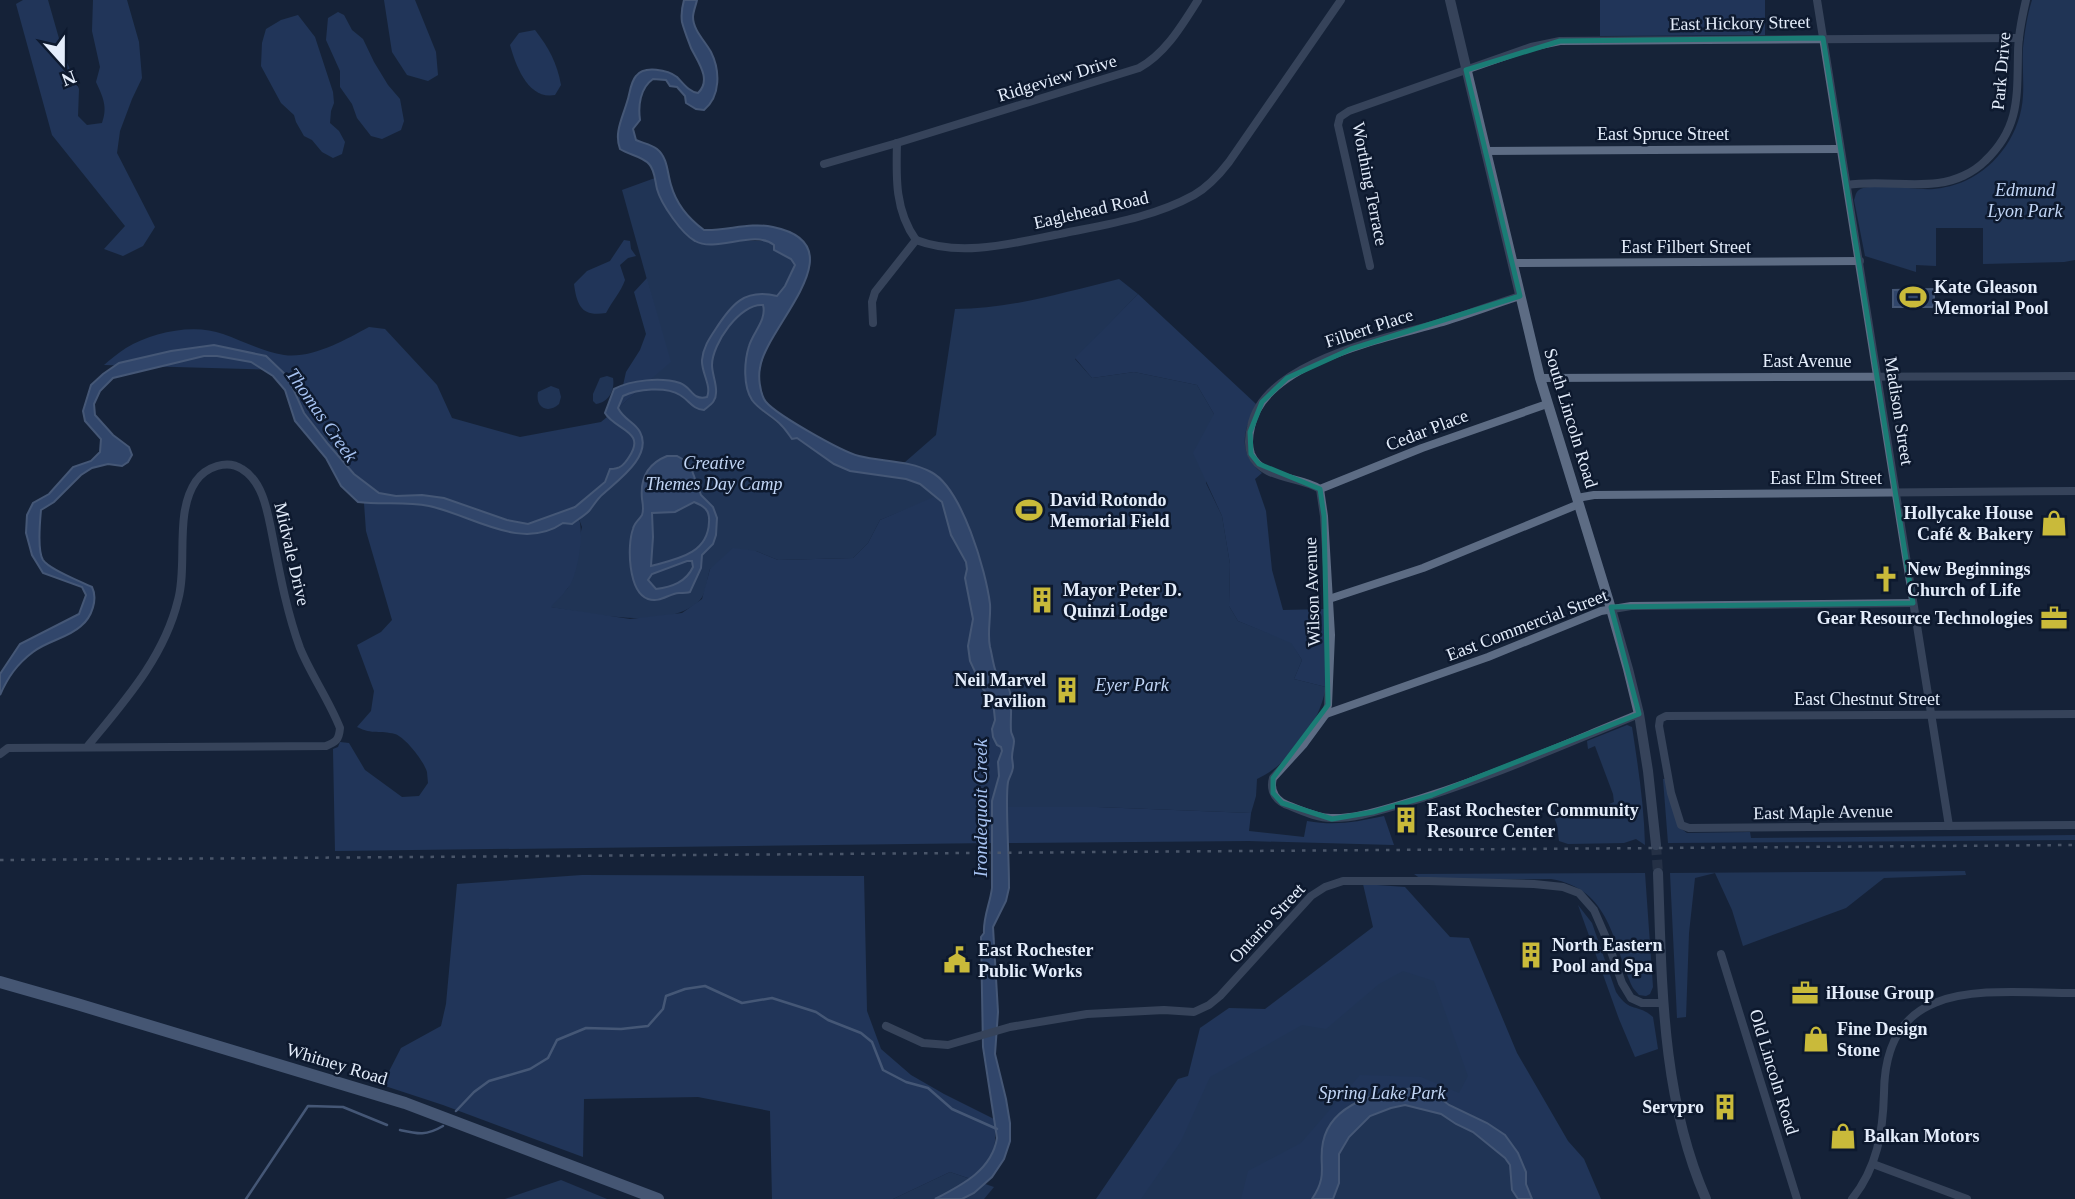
<svg xmlns="http://www.w3.org/2000/svg" width="2075" height="1199" viewBox="0 0 2075 1199" font-family="'Times New Roman',serif">
	<rect width="100%" height="100%" fill="#162338"/>
	<g fill="#2d4979">
		<path d="M2032,0H2075V260L2064,262L1983,264V228H1936V266L1916,265V272L1865,256L1854,200C1856,195 1855,193 1859,190C1871,182 1918,191 1934,189C1944,188 1956,185 1965,181C1998,166 2021,132 2023,96C2024,80 2022,64 2023,48C2025,31 2027,16 2032,0Z"/>
		<path d="M655,178C658,194 664,205 674,218C702,256 719,239 759,241C766,241 769,241 774,245V250L791,259L795,265L785,286L765,312L745,368L747,385L752,400L762,411L783,427L792,439L797,437L834,464L850,471L888,477L936,435L955,309C1011,309 1065,292 1119,279L1138,294L1075,359L1092,378L1134,372L1197,385L1214,414L1206,483L1222,516L1230,564L1229,606L1238,621L1291,642L1302,660L1294,679L1326,687C1319,724 1291,763 1257,779L1256,796L1251,813L1097,807H1007L1008,781L1014,769L1011,760L1014,740L1011,733L1009,689L995,669L989,645L990,603L978,550L951,491L880,520L868,543L853,558L778,560L756,551L710,569C707,578 706,594 700,600C669,632 589,613 550,607L568,588L582,527L579,519L590,510L594,502L605,491L620,480L636,461L632,424L622,416L618,408L670,362L622,190Z"/>
		<path d="M607,376L613,378C615,390 609,402 596,404L593,401V394L600,378Z"/>
		<path d="M551,386L559,389L561,397L559,404C548,414 535,408 538,392Z"/>
		<path d="M1627,725L1632,727C1638,766 1644,805 1645,845L1636,839L1624,843L1568,844L1559,841L1557,825L1551,809L1553,808L1557,816L1582,807L1586,814L1614,802L1613,794L1595,746L1588,749L1587,741Z"/>
		<path d="M1663,779H1665L1679,827L1687,833L1750,832L1751,838L2075,835V840L1668,843Z"/>
		<path d="M1965,871L1966,875L1884,878L1846,908L1743,946L1732,910L1715,873L1695,878L1689,933L1686,1017L1677,1018L1670,873Z"/>
		<path d="M1645,873L1653,987L1650,994L1646,996L1639,995L1633,988C1612,942 1611,889 1551,879L1430,880L1421,879L1414,874Z"/>
		<path d="M1578,905L1592,923L1616,992C1630,1014 1638,1003 1653,1017L1658,1049L1635,1057L1619,1019Z"/>
		<path d="M1433,948L1521,1199H1126L1187,1084Z"/>
		<path d="M950,1172L994,1187L984,1199H893Z"/>
		<path d="M561,1180L607,1199H505Z"/>
	</g>
	<g fill="#2f4d80">
		<path d="M23,0H48L64,56L79,89L78,116L87,125L102,123C108,107 103,97 96,82L100,67L92,31L93,0H127L139,42L142,78L132,99L120,131L117,153L155,227L143,246L123,256L104,249L125,226L52,135L16,4Z"/>
		<path d="M384,0H415L436,52L438,75L428,81L407,75L392,52Z"/>
		<path d="M1600,0H1765V35L1600,36Z"/>
		<path d="M338,12L344,15L352,30L363,39L374,62L388,85L400,99L404,121L401,130L382,139L371,136L357,118L352,104L340,87V71L326,40L328,18Z"/>
		<path d="M298,15L315,37L333,92L334,103L331,111L330,123L339,131L345,142L342,154L333,158L322,152L312,140L304,136L296,122L294,115L281,103L261,66L262,43L266,29L281,20Z"/>
		<path d="M535,30C549,48 557,63 561,85L555,95C528,100 516,66 510,45L519,33Z"/>
		<path d="M624,240L630,241L631,249L636,256L628,258L620,265L625,280C621,292 612,301 606,313C582,317 577,306 574,284L587,271L610,261Z"/>
		<path d="M647,278L671,362L618,408L626,372L640,350L646,334L634,292Z"/>
		<path d="M1138,294L1256,404C1244,430 1236,452 1262,473L1255,479L1266,511L1272,570L1283,610L1327,609L1328,654L1326,687L1294,679L1302,660L1291,643L1238,621L1229,606L1230,564L1222,516L1193,453L1214,414L1197,385L1134,372L1092,378L1075,358Z"/>
		<path d="M369,327L385,329L437,385L452,418L520,437L601,422L607,417C614,423 626,427 632,435C642,448 624,469 610,469L605,482L575,507L528,524L507,520L422,495L396,496L379,493L354,474L328,444L304,413L288,377L280,370L104,365C111,359 118,353 126,348C152,332 194,323 223,334C243,341 263,352 284,355C312,359 345,340 369,327Z"/>
		<path d="M936,496L942,502L951,535L966,562L967,569L965,578L973,619L968,646L970,661L983,689L993,701L995,720L992,729L993,737L997,745L1001,746L1002,751L998,762L999,775L992,801V843L335,851L333,749L338,747L340,742L349,743L365,770L402,797L419,796L428,783C428,782 427,772 427,772C424,761 405,737 395,734C380,730 373,735 357,727L371,711L374,691L357,645L381,632L392,620L366,531L364,503C386,503 408,502 429,506C471,515 523,551 563,522L572,524L579,519C584,534 578,571 570,585C565,593 557,600 551,607L630,619L682,613L702,599L710,569L733,548L756,551L778,560L853,558L868,543L880,520Z"/>
		<path d="M1007,807H1097L1251,813L1249,831L1304,837L1307,821C1336,826 1356,822 1384,816L1394,845L1249,841L1008,843Z"/>
		<path d="M582,875L864,876L867,1011L881,1049L911,1075L944,1094L994,1119C998,1151 993,1157 971,1179L950,1172L893,1199H772L770,1111L698,1097L584,1099L583,1157L443,1105L382,1085L401,1048L441,1026L446,1004L457,884Z"/>
		<path d="M1363,884L1405,887L1450,937L1469,938L1517,1053L1568,1141L1584,1159L1601,1199H1532L1526,1184V1172L1472,1115L1449,1105L1431,1091L1344,1109L1328,1127L1323,1173L1317,1192L1312,1199H1241L1248,1171L1301,1143L1360,1075L1421,1077L1459,1093L1468,1076L1434,981L1403,971L1379,984L1326,1029L1302,1025L1210,1077L1181,1141L1141,1199H1096L1178,1079L1188,1076L1200,1028L1229,1008L1265,1009L1373,927Z"/>
	</g>
	<g fill="#5272a8" stroke="#7e97c1" stroke-width="2" fill-rule="evenodd">
		<path d="M684,0H697C696,5 693,12 693,17C693,30 705,41 711,52C720,70 721,96 704,110L696,109L686,103L685,96L677,87L670,86L666,80L653,79C640,88 638,106 640,120L633,129L636,140C642,143 651,144 657,149C668,158 667,172 671,185C676,203 689,219 704,230C727,231 750,222 773,227C861,245 765,327 760,368C758,377 760,391 764,399C770,412 843,452 859,456C882,462 909,460 931,472C962,488 986,571 990,604C991,618 987,633 990,647C992,654 993,665 996,672C1000,678 1007,683 1009,689C1013,699 1010,720 1011,731C1011,734 1014,737 1014,741C1014,746 1012,751 1012,757C1012,760 1013,763 1013,767C1013,772 1009,777 1008,782C1007,788 1007,796 1007,803C1007,831 1009,859 1009,888L1006,901L993,927L998,1012L995,1054L1006,1099L1010,1123V1141L1004,1159L992,1177L974,1193L962,1199H935C962,1185 992,1170 997,1138L983,1047L981,937L984,933C983,917 990,904 992,888V801L999,776L998,762L1002,751L1001,747L997,745L993,737L992,729L995,720L993,701L983,689L970,661L968,646L973,619L965,578L967,569L966,562L951,535L942,502L920,484L906,479L850,471L834,464L797,438L792,439C789,435 786,430 782,426C773,416 760,411 752,400C743,386 744,362 749,346C753,332 767,320 763,305C740,303 712,344 712,365C712,374 717,384 716,393C716,402 710,405 704,410C692,409 690,401 680,395C666,386 637,389 623,396L618,408C624,420 635,422 640,432C653,456 617,481 603,494C597,499 594,505 589,511C584,516 577,520 572,524L563,523C521,552 472,515 429,506C405,501 382,505 358,502L341,486L326,458L295,421L285,390L273,376L251,362L217,356H204L113,378L100,391L94,404L95,415L113,435L129,447L132,455L128,462L122,466L108,464L92,468L81,475L54,502L41,510C40,521 37,551 43,560C50,570 80,581 92,587C98,599 92,617 81,626C68,638 47,641 33,652C17,664 8,677 0,695V674L20,644L79,614L86,595L82,587L43,573L32,555L26,533L27,515L33,503L49,494L73,467L91,461L100,452L101,439L85,421L83,411L91,385L103,374L119,363L171,351L214,345L266,356L288,377L304,413L328,444L354,474L379,493L396,496L422,495L444,498L507,520L528,524L575,507L605,482L610,469C620,469 624,465 629,457C647,431 615,430 605,413L614,389C631,380 661,377 680,383C692,387 692,401 707,397C712,386 701,372 702,360C703,348 709,339 715,330C731,305 744,288 777,296L785,286L795,265L791,259L774,250V245C754,229 716,253 695,241C682,234 661,204 657,189C655,181 655,170 649,164C642,156 629,155 620,149C614,133 622,119 627,102C630,94 630,83 636,76C644,65 668,70 677,77C683,83 689,92 698,93C712,80 698,62 691,48C688,40 684,30 682,22C681,15 682,7 684,0Z"/>
		<path d="M1934,289V305L1932,307H1893V290Z"/>
		<path d="M667,456H677L684,460L691,468L701,495L713,507L717,518L716,535L713,544L702,555L701,568L690,592C687,593 683,593 679,593C668,594 660,603 648,599C628,592 627,545 633,529C634,523 639,520 642,515C644,510 643,505 642,499C640,479 647,464 667,456ZM694,502C704,506 710,510 709,522C708,554 677,559 651,566L653,537L652,513L675,512ZM687,561H692L693,567C686,582 672,587 656,589L648,580L652,574Z"/>
		<path d="M1414,1088L1431,1091L1449,1105L1487,1123L1505,1135L1518,1153L1526,1172V1184L1532,1199H1518L1512,1190L1510,1165L1505,1158L1473,1132L1456,1124L1441,1114L1405,1105L1391,1108L1370,1116L1349,1137L1339,1154V1183L1333,1199H1312C1329,1174 1318,1165 1323,1142C1331,1103 1380,1091 1414,1088Z"/>
	</g>
	<g fill="none" stroke-linecap="round" stroke-linejoin="round">
		<g stroke="#7e97c1" stroke-width="2.5">
			<path d="M456,1111L474,1092L489,1081L530,1069L548,1058L557,1040L586,1028L621,1029L648,1026L663,1009L666,996L685,989L705,986L742,1003L772,998L816,1012L828,1020L861,1033L872,1042L883,1070L906,1082L928,1088L952,1109L997,1129"/>
			<path d="M400,1130C418,1134 426,1136 443,1126"/>
			<path d="M246,1199L308,1106L343,1107L387,1125"/>
		</g>
		<path stroke="#354155" stroke-width="10" stroke-dasharray="10 5" stroke-linecap="butt" d="M1656,845L1658,873"/>
		<g stroke="#5d6c84" stroke-width="8">
			<path d="M1817,0L1949,826"/>
			<path d="M897,143C896,178 895,211 916,240"/>
			<path d="M1485,151L1840,149"/>
			<path d="M824,164L897,143L1139,68C1166,53 1182,25 1198,0"/>
			<path d="M1847,185C1877,180 1908,187 1938,183C1955,181 1973,173 1985,161C2020,128 2017,96 2018,53C2018,35 2022,17 2026,0"/>
			<path d="M916,240C963,258 1017,242 1065,233C1109,224 1154,217 1194,195C1208,187 1219,175 1229,162L1341,0"/>
			<path d="M1512,263L1860,261"/>
			<path d="M1370,266L1338,125L1340,117L1349,111L1531,47L1560,41L2019,38"/>
			<path d="M1520,296C1492,305 1466,315 1439,323C1384,339 1263,362 1251,427C1249,435 1248,446 1251,454C1262,480 1300,476 1320,489L1324,516L1331,635L1328,705L1326,714L1304,744L1273,778C1269,792 1277,802 1290,806C1303,811 1317,818 1331,818C1353,819 1378,811 1399,805C1480,782 1560,746 1639,714"/>
			<path d="M873,323L872,302L875,292L916,240"/>
			<path d="M1540,378L2075,376"/>
			<path d="M1320,489L1422,448L1547,404"/>
			<path d="M1577,498L1594,495L2075,491"/>
			<path d="M1329,599L1423,568L1579,504"/>
			<path d="M1326,714L1488,657L1601,611L1631,606L1913,603"/>
			<path d="M2075,714L1666,716L1660,719L1659,726L1671,793L1681,825L1689,828L2075,825"/>
			<path d="M0,754L8,748L326,746C336,742 339,740 340,728C329,700 311,675 300,648C286,610 279,569 271,529C267,509 262,481 242,469C227,459 206,467 196,481C174,513 188,564 178,600C164,658 123,703 87,747"/>
			<path d="M1721,954L1797,1199"/>
			<path d="M886,1026L923,1043L948,1045L1010,1027L1087,1014L1164,1010L1194,1012L1209,1005L1220,996L1311,896L1325,887L1343,881H1429L1534,884L1563,887L1579,893L1594,910L1607,940L1622,983L1631,998L1642,1003H1663"/>
			<path d="M1873,1164L1967,1199"/>
			<path d="M1852,1199C1877,1168 1883,1132 1884,1093C1885,974 1990,993 2075,993"/>
		</g>
		<g stroke="#5d6c84" stroke-width="10">
			<path d="M1450,0L1540,378L1609,602L1628,669L1639,714L1648,771L1656,845"/>
			<path d="M1658,873C1662,983 1661,1096 1706,1199"/>
		</g>
		<path stroke="#7e95bb" stroke-width="12" d="M0,982L77,1004L405,1103L658,1199"/>
		<path stroke="#8893a4" stroke-width="2.5" stroke-dasharray="3.5 7" stroke-linecap="butt" d="M0,860L2075,845"/>
	</g>
	<path d="M0 0H2075V1199H0ZM1823,38L1913,603L1611,607L1639,714L1432,795L1373,812L1332,819L1282,803L1273,793V778L1328,705L1324,516L1320,489L1259,464L1251,454L1250,432L1262,402L1287,378L1351,349L1520,296L1466,70L1560,41Z" fill="#162338" fill-opacity=".55" fill-rule="evenodd"/>
	<path fill="none" stroke="#1a7c75" stroke-width="5" stroke-linejoin="round" d="M1823,38L1913,603L1611,607L1639,714L1432,795L1373,812L1332,819L1282,803L1273,793V778L1328,705L1324,516L1320,489L1259,464L1251,454L1250,432L1262,402L1287,378L1351,349L1520,296L1466,70L1560,41Z"/>
	<defs>
		<g id="stadium-bare" transform="scale(2.1)"><path d="M0-5a6.5 5 0 1 0 0 10a6.5 5 0 1 0 0-10ZM-3.5-1.8h7v3.6h-7Z" fill="#c9ba3a" stroke="#0d192e" stroke-width="2.5" paint-order="stroke"/></g>
		<g id="shop-bare" transform="scale(2.1)"><path d="M-5-2.5h2.3a2.7 3.5 0 0 1 5.4 0H5L5.5 6h-11ZM-1.5-2.5h3a1.5 2.3 0 0 0-3 0Z" fill="#c9ba3a" stroke="#0d192e" stroke-width="2.5" paint-order="stroke"/></g>
		<g id="church-bare" transform="scale(2.1)"><path d="M-1.2-6h2.4v3.5h3.3v2.4h-3.3V6h-2.4V-.1h-3.3v-2.4h3.3Z" fill="#c9ba3a" stroke="#0d192e" stroke-width="2.5" paint-order="stroke"/></g>
		<g id="building-bare" transform="scale(2.1)"><path d="M-4-6H4V6H1V3H-1V6H-4ZM-2.5-4.3h1.7v1.8h-1.7ZM.8-4.3h1.7v1.8H.8ZM-2.5-1h1.7V.8h-1.7ZM.8-1h1.7V.8H.8Z" fill="#c9ba3a" stroke="#0d192e" stroke-width="2.5" paint-order="stroke"/></g>
		<g id="office-bare" transform="scale(2.1)"><path d="M-6-3h4V-5.5h4V-3h4V5H-6ZM-1-4.5V-3h2v-1.5ZM-6 0V1H6V0Z" fill="#c9ba3a" stroke="#0d192e" stroke-width="2.5" paint-order="stroke"/></g>
		<g id="civic-bare" transform="scale(2.1)"><path d="M-.6-6.5H3V-4.5H.6V-3L4-1V1h2V6H-6V1h2V-1L-.6-3ZM-1.2 2.5V6h2.4V2.5Z" fill="#c9ba3a" stroke="#0d192e" stroke-width="2.5" paint-order="stroke"/></g>
	</defs>
	<g fill-rule="evenodd">
		<use href="#stadium-bare" x="1913" y="297"/>
		<use href="#stadium-bare" x="1029" y="510"/>
		<use href="#shop-bare" x="2054" y="523"/>
		<use href="#church-bare" x="1886" y="579"/>
		<use href="#building-bare" x="1042" y="600"/>
		<use href="#office-bare" x="2054" y="618"/>
		<use href="#building-bare" x="1067" y="690"/>
		<use href="#building-bare" x="1406" y="820"/>
		<use href="#building-bare" x="1531" y="955"/>
		<use href="#civic-bare" x="957" y="960"/>
		<use href="#office-bare" x="1805" y="993"/>
		<use href="#shop-bare" x="1816" y="1039"/>
		<use href="#building-bare" x="1725" y="1107"/>
		<use href="#shop-bare" x="1843" y="1136"/>
	</g>
	<g text-anchor="middle" dominant-baseline="central" stroke-width="5" stroke-linejoin="round" paint-order="stroke">
		<g font-size="18" fill="#e4edfb" stroke="#0d192e">
			<text transform="translate(1740 23) rotate(-1)">East Hickory Street</text>
			<text transform="translate(2001 71) rotate(-85)">Park Drive</text>
			<text transform="translate(1057 78) rotate(-17)">Ridgeview Drive</text>
			<text x="1663" y="134">East Spruce Street</text>
			<text transform="translate(1370 184) rotate(79)">Worthing Terrace</text>
			<text transform="translate(1091 210) rotate(-13)">Eaglehead Road</text>
			<text x="1686" y="247">East Filbert Street</text>
			<text transform="translate(1369 328) rotate(-18)">Filbert Place</text>
			<text x="1807" y="361">East Avenue</text>
			<text transform="translate(1899 411) rotate(81)">Madison Street</text>
			<text transform="translate(1571 418) rotate(73)">South Lincoln Road</text>
			<text transform="translate(1427 430) rotate(-21)">Cedar Place</text>
			<text x="1826" y="478">East Elm Street</text>
			<text transform="translate(292 554) rotate(77)">Midvale Drive</text>
			<text transform="translate(1312 592) rotate(-92)">Wilson Avenue</text>
			<text transform="translate(1527 625) rotate(-21)">East Commercial Street</text>
			<text x="1867" y="699">East Chestnut Street</text>
			<text transform="translate(1823 812) rotate(-1)">East Maple Avenue</text>
			<text transform="translate(1267 923) rotate(-47)">Ontario Street</text>
			<text transform="translate(337 1064) rotate(17)">Whitney Road</text>
			<text transform="translate(1774 1072) rotate(73)">Old Lincoln Road</text>
		</g>
		<g font-size="18" font-style="italic" fill="#c2d6f6" stroke="#0d192e">
			<text x="2025" y="190">Edmund<tspan x="2025" dy="21">Lyon Park</tspan></text>
			<text x="714" y="463">Creative<tspan x="714" dy="21">Themes Day Camp</tspan></text>
			<text x="1132" y="685">Eyer Park</text>
			<text x="1382" y="1093">Spring Lake Park</text>
		</g>
		<g font-size="18" font-weight="bold" fill="#e4edfb" stroke="#0d192e" text-anchor="start">
			<text x="1934" y="287">Kate Gleason<tspan x="1934" dy="21">Memorial Pool</tspan></text>
			<text x="1050" y="500">David Rotondo<tspan x="1050" dy="21">Memorial Field</tspan></text>
			<text x="2033" y="513" text-anchor="end">Hollycake House<tspan x="2033" dy="21">Café &amp; Bakery</tspan></text>
			<text x="1907" y="569">New Beginnings<tspan x="1907" dy="21">Church of Life</tspan></text>
			<text x="1063" y="590">Mayor Peter D.<tspan x="1063" dy="21">Quinzi Lodge</tspan></text>
			<text x="2033" y="618" text-anchor="end">Gear Resource Technologies</text>
			<text x="1046" y="680" text-anchor="end">Neil Marvel<tspan x="1046" dy="21">Pavilion</tspan></text>
			<text x="1427" y="810">East Rochester Community<tspan x="1427" dy="21">Resource Center</tspan></text>
			<text x="1552" y="945">North Eastern<tspan x="1552" dy="21">Pool and Spa</tspan></text>
			<text x="978" y="950">East Rochester<tspan x="978" dy="21">Public Works</tspan></text>
			<text x="1826" y="993">iHouse Group</text>
			<text x="1837" y="1029">Fine Design<tspan x="1837" dy="21">Stone</tspan></text>
			<text x="1704" y="1107" text-anchor="end">Servpro</text>
			<text x="1864" y="1136">Balkan Motors</text>
		</g>
		<g font-size="19" font-style="italic" fill="#a6c2f1" stroke="#0d192e">
			<text transform="translate(322 415) rotate(55)">Thomas Creek</text>
			<text transform="translate(980 808) rotate(-90)">Irondequoit Creek</text>
		</g>
	</g>
	<g transform="translate(63 63) rotate(159)" stroke="#0d192e" stroke-width="5" paint-order="stroke">
	<path d="M0-5L12 26L0 18L-12 26Z" fill="#e4edfb"/>
	<text y="-10" font-size="19" font-weight="bold" text-anchor="middle" fill="#e4edfb">N</text>
	</g>
</svg>
